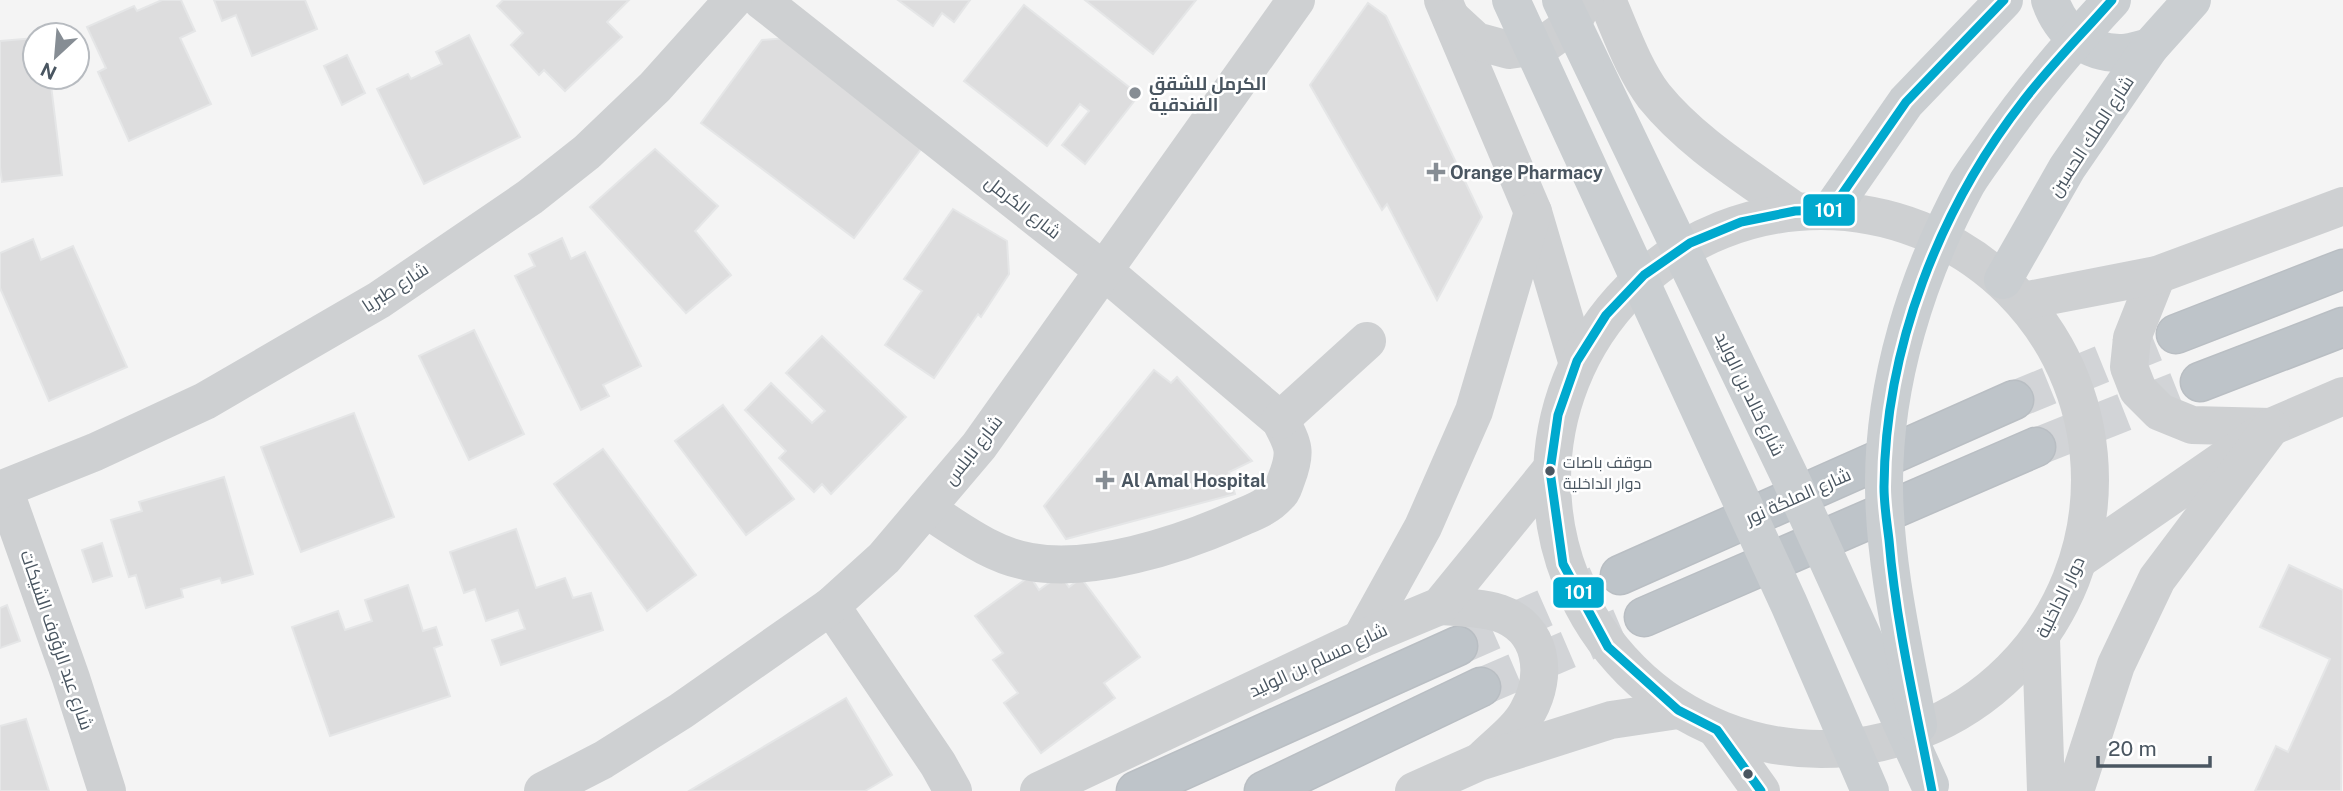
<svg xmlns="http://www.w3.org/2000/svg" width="2343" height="791" viewBox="0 0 2343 791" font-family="'Public Sans',Cairo,sans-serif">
	<rect width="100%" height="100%" fill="#f4f4f4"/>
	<g fill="#ddddde" stroke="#e5e6e7" stroke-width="2">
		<path d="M162,0H181L195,31L180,38L211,104L129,141L98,72L106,68L87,27L134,6L137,11Z"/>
		<path d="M214,0H305L317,29L252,56L236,15L222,21Z"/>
		<path d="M503,0H629L607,22L622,37L565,91L544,70L539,75L511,45L523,33L497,6Z"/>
		<path d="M898,0H970L954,22L942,13L933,26Z"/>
		<path d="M1085,0H1196L1153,54Z"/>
		<path d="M1368,3L1386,16L1482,217L1437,300L1387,204L1382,210L1310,85Z"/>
		<path d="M1024,5L1139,95L1085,164L1062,145L1089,111L1080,104L1047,146L964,81Z"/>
		<path d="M469,35L520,137L424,184L377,89L408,74L411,79L442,64L436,52Z"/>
		<path d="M35,38V77H50L62,175L2,182L0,168V41Z"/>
		<path d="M788,38L925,144L854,238L701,123L762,40Z"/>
		<path d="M347,55L365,93L342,105L324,66Z"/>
		<path d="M655,149L718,206L695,231L731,275L686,313L590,207Z"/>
		<path d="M953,209L1007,241L1009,274L981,317L978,314L934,378L885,345L922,291L904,279Z"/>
		<path d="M562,238L571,259L585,252L641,366L603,385L609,396L581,410L515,276L535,266L529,254Z"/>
		<path d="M33,239L41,260L73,246L127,367L49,401L0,288V253Z"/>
		<path d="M474,330L524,434L469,460L419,356Z"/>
		<path d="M822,336L906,417L831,494L822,484L814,492L779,458L786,451L745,410L771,383L812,423L825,411L786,373Z"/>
		<path d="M1154,370L1171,383L1177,377L1252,461L1229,472L1235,494L1066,539L1044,506Z"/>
		<path d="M723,405L794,499L746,535L675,441Z"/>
		<path d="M354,413L394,517L301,552L261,447Z"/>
		<path d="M603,449L696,575L647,611L554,484Z"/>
		<path d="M224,477L253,574L222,583L220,578L181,589L183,597L146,608L136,575L129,577L111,520L142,511L139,502Z"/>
		<path d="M516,529L536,588L565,578L573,598L591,593L603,630L501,665L492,640L525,629L518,610L486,621L475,589L464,593L450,552Z"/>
		<path d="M102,543L112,576L93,582L82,550Z"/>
		<path d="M2289,565L2343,590L2341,791H2255L2276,746L2288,752L2330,659L2260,627Z"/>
		<path d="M1060,575L1069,587L1081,578L1140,657L1104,683L1115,698L1041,753L1004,703L1018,693L993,660L1003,653L975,616L1030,576L1039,590Z"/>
		<path d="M408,585L423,631L436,627L442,645L434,648L450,696L330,736L292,627L338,611L345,630L372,621L365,600Z"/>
		<path d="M7,605L20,641L0,648V608Z"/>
		<path d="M846,698L892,775L865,791H689Z"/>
		<path d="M26,719L49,791H0V726Z"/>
	</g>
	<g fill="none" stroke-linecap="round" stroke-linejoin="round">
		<g stroke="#d2d4d7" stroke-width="38" stroke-dasharray="38 19" stroke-linecap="butt">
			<path d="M2014,400L2176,334"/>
			<path d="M2036,447L2200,382"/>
			<path d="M1458,646L1620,575"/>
			<path d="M1481,687L1644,617"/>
		</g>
		<g stroke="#b9bec3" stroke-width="41">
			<g id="highway">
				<path d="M2176,334L2343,269"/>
				<path d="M2200,382L2343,327"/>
				<path d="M1620,575L2014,400"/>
				<path d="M1644,617L2036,447"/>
				<path d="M1136,791L1458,646"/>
				<path d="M1264,791L1481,687"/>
			</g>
		</g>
		<g stroke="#ced0d2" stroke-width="38">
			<path d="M761,0L1104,271L1280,420C1294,446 1297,452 1286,480C1284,485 1283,491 1279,494C1266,509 1250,513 1233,521C1178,545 1092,573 1031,562C992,556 959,530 926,509"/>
			<path d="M1443,0L1533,212L1577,361"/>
			<path d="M1607,0C1621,32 1633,68 1654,96C1692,143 1747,176 1795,211"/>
			<path d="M1451,18L1476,41L1509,50L1543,45L1571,25L1585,0"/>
			<circle cx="1821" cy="480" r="269"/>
			<path d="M2157,275L2132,338L2129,367L2138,390L2160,412L2192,425L2271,427"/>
			<path d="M2023,301L2157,275L2343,206"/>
			<path d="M1280,420L1367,341"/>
			<path d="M4,489L71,678L107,791"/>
			<path d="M0,490L95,452L205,401L379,300L530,197L587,152L655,87L733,0"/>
			<path d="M2081,558L2271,427L2343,396"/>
			<path d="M831,606L938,764L953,791"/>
			<path d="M1440,606C1459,607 1480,607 1499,613C1543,628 1548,675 1528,711C1518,730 1498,744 1483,759"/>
			<path d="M1361,639L1423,527L1474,411L1533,212"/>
			<path d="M2041,639L2046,791"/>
			<path d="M1717,730L1761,791"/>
			<path d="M543,791L603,760L681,711L831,606L884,558L979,446L1296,0"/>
			<path d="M1039,791L1361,639L1440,606L1550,471"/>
			<path d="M1414,791L1479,762L1611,720L1678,710"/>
			<path d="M2075,791L2116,665L2157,579L2271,427"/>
		</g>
		<g stroke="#caced1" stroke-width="38">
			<path d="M2050,0C2061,32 2087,54 2122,53C2131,53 2141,49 2150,47"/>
			<path d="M1831,210L1906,102L2004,0"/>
			<path d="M2003,280L2067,168L2150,47L2192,0"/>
		</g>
		<use href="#highway" stroke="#bec4c9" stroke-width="38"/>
		<g stroke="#caced1" stroke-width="38">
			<path d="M1511,0L1789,604L1870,791"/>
			<path d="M1561,0L1789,475L1930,785"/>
			<path d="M1918,725C1904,647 1885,568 1884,488C1883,383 1917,275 1967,183C1975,170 1985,157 1994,144C2030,92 2069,46 2112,0"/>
		</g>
		<g stroke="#fff" stroke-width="14">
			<g id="bus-1">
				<path d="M1761,791L1717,730L1678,710L1608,647L1563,564L1550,471L1558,415L1577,361L1606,315L1644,275L1690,243L1741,222L1795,211L1831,210L1906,102L2004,0"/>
				<path d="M1932,791C1916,708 1896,624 1889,540C1887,523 1884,505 1884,487C1885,348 1939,209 2024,100C2051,65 2083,33 2112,0"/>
			</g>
		</g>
		<use href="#bus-1" stroke="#00a9ce" stroke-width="9"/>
	</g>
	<g fill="#868d94" stroke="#fff" stroke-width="2.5">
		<circle cx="1135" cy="93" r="7"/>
		<path d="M1432.5 161.5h7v7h7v7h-7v7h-7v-7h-7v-7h7z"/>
		<path d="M1101.5 469.5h7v7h7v7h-7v7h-7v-7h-7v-7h7z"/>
	</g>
	<g fill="#4a5661" stroke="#fff" stroke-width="2.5">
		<circle cx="1550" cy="471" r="6"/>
		<circle cx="1748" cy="774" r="6"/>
	</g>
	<g text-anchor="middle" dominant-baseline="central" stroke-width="5" stroke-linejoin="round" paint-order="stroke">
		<g font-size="16" fill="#4a5661" stroke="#fff" text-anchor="start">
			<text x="1563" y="462">موقف باصات<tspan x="1563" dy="21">دوار الداخلية</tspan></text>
		</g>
		<g font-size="18" font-weight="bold" fill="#4a5661" stroke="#fff" text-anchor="start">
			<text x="1149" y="83">الكرمل للشقق<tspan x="1149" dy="21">الفندقية</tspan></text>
			<text x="1450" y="172">Orange Pharmacy</text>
			<text x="1121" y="480">Al Amal Hospital</text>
		</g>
		<g font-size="18" fill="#4a5661" stroke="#fff">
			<text transform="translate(2091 136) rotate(-57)">شارع الملك الحسين</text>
			<text transform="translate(1023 207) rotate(38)">شارع الكرمل</text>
			<text transform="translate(395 287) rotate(-33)">شارع طبريا</text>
			<text transform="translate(1750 394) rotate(64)">شارع خالد بن الوليد</text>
			<text transform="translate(973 450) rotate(-52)">شارع نابلس</text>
			<text transform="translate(1798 496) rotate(-24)">شارع الملكة نور</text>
			<text transform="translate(2060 597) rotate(-64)">دوار الداخلية</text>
			<text transform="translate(57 640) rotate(71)">شارع عبد الرؤوف الشيكات</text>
			<text transform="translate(1318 660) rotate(-25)">شارع مسلم بن الوليد</text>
		</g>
	</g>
	<g stroke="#fff" stroke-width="2.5">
		<rect x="1802" y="193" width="54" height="34" rx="7" fill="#00a9ce"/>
		<rect x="1552" y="576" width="53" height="33" rx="7" fill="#00a9ce"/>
	</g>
	<g font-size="19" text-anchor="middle" font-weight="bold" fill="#fff">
		<text x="1829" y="217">101</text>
		<text x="1579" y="599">101</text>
	</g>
	<g transform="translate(56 56) rotate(206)"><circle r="33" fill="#ffffff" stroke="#b7bbc0" stroke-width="2"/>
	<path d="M0-5L12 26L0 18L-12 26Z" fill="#868d94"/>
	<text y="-10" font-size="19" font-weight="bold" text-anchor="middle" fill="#4a5661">N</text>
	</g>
	<path d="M2098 756v10h112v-10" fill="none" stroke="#4a5661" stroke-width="3.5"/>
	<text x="2108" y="756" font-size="21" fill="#4a5661" stroke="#ffffff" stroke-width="5" paint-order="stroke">20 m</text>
</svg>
